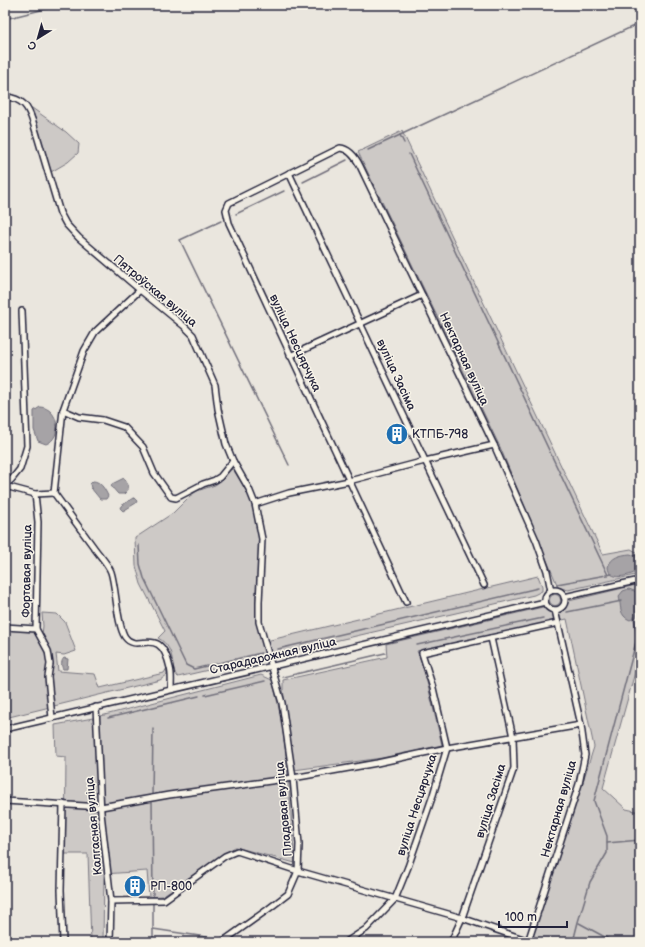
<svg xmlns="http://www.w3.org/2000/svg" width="645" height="947" viewBox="0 0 645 947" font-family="'Balsamiq Sans',sans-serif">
	<rect width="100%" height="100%" fill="#eae6de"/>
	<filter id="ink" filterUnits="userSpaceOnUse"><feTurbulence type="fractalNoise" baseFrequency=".025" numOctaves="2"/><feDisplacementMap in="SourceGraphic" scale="8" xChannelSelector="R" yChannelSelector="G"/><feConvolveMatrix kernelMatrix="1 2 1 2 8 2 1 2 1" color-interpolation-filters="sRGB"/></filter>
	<g filter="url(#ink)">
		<g fill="#cdc9c6" stroke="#787680">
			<path d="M32,108L66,132L79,144L78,153L68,162L51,172Z"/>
			<path d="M402,131L603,554L631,549L640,554V574L568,590L558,587L500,447L358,152Z"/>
			<path d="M233,469C242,484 252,498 256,515C263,544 256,572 256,600C256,615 259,628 262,642L538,576L542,586V591L534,595L178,677C169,669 178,649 158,638L165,631L141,584L136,566L135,538L173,513L190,496L197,491L215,485L223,479L230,470Z"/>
			<path d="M640,584V654L603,788L626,809L640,812V942H531L594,747L567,619L417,651L423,665L442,745L382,758L294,770L283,689V680L387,657L386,644L543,607L551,611L561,610L569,601Z"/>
			<circle cx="555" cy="600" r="5.5"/>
			<path d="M42,613L57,614L65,622L76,651L64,655L56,654L58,671L95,674L100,688L164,673L167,668V675L160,680L5,718V630L34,631L42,635L43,626Z"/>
			<path d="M261,675L272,680C289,739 289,802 295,863L235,847L162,896L149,897L147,871L104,874L103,942H91L88,854H65L66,757L56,756L55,725L93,718Z"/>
		</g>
		<g fill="#a6a3a6" stroke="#716f7b">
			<path d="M40,407C59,408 63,438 46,444L38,441L34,430V411Z"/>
			<path d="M124,478L128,485V490L124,494H118L111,486L112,484Z"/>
			<path d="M93,481C100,481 105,489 108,496L106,499H100L91,488L90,484Z"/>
			<path d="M133,498H134L137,501L136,503L123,511L120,508L121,506Z"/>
			<path d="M630,554L640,557V569L638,571C629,576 609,582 608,567C611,557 620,555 630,554Z"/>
			<path d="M629,589L637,592L640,596L636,617L630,620C619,616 621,606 619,596L623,591Z"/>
			<path d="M64,658L68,659L67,669H63C61,666 61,661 64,658Z"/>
		</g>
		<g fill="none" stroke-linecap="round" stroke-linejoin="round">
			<g stroke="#716f7b" stroke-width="1.5">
				<path d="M5,19L61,5"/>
				<path d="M400,135L404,143"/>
				<path d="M368,150L640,23"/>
				<path d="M409,154L608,575"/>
				<path d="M303,182L347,160"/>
				<path d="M236,214L284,191"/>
				<path d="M221,221L180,240L289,465"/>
				<path d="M139,545L140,564L144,578L186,665L194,669L261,653"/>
				<path d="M557,584L612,574"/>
				<path d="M567,612L622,601"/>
				<path d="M417,645L543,618"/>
				<path d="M278,649L538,588"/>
				<path d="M283,677L385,653"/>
				<path d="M205,695L265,681"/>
				<path d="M108,718L199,696"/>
				<path d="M152,796L153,729"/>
				<path d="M152,800L153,898"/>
				<path d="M607,843L640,840"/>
				<path d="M579,923L614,942"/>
				<path d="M153,929L213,938"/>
				<path d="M153,942V902"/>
				<path d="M573,942L578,922L590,882L607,853V836L594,801L637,638L634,617"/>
			</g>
			<g stroke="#22223b" stroke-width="8">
				<g id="street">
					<path d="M5,97C23,98 28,107 33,122L60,213L66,224L79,238L140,290L184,326L193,335L215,385L218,409L226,444L233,461L249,489L255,504L262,539L259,602V622L282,703L293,778L299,844L298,871L288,894L267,910L222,942"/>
					<path d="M289,173L484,585"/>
					<path d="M140,290L95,332L84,351L63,410L54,493C68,512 82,531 95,549C100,556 108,564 111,572C116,587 117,626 125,637C138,655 160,622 170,668C172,675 171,682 171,689"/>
					<path d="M290,356L422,295"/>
					<path d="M63,410L79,417L103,420L124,427L143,447L154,473L171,497L176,498L203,484L215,480L220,477L233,461"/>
					<path d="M5,485L12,479L20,469L27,446L22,311"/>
					<path d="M5,486L35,494L54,493"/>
					<path d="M35,494L38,522L36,629L48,651L50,664L48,677L52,718"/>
					<path d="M255,504L289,493L349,481L425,461L494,445"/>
					<circle cx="555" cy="600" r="10"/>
					<path d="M564,597L640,580"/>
					<path d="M406,602L229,223L226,210L229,203L340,148C350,149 356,158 360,166L494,445L536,540L547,571L551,591"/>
					<path d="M5,627L36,629"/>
					<path d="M96,707L101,813L111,901L110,942"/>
					<path d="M5,729L545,602"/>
					<path d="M5,801L101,807L169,795L293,778L377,763L447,748L581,725"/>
					<path d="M63,804L61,890L63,942"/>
					<path d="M111,901L164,900L225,856L237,851L298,871L462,918L529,941"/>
					<path d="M346,942L366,929L395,899L408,867L433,795L447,748L433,688L422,653L558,623"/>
					<path d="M451,942L462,918L514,768L513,737L491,638"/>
					<path d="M528,942L579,784L585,755L581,725L555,610"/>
				</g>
			</g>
			<use href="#street" stroke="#f7f3e8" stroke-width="5"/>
		</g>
	</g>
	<defs>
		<g id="building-disc" transform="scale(1.15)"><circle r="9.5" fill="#1f6fb2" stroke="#f7f3e8"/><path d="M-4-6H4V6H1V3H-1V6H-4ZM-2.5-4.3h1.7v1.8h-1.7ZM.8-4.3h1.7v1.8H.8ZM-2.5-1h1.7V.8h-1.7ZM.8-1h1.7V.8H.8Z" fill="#fff"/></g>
	</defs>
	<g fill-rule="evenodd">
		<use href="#building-disc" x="397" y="434"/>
		<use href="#building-disc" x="135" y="886"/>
	</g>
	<g text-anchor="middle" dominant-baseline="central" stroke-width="3" stroke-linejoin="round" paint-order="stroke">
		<g font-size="12" fill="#22223b" stroke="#f7f3e8">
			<text transform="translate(155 291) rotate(40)">Пятроўская вуліца</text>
			<text transform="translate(295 343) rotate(65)">вуліца Несцярчука</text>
			<text transform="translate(464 359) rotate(65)">Нектарная вуліца</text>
			<text transform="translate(396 375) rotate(65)">вуліца Засіма</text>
			<text transform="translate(27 571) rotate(-89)">Фортавая вуліца</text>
			<text transform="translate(273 656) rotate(-13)">Старадарожная вуліца</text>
			<text transform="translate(491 801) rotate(-73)">вуліца Засіма</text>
			<text transform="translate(417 805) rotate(-72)">вуліца Несцярчука</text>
			<text transform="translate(284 809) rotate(-95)">Пладовая вуліца</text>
			<text transform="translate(559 809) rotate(-74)">Нектарная вуліца</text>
			<text transform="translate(94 826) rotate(-95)">Калгасная вуліца</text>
		</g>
		<g font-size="12" fill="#22223b" stroke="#f7f3e8" text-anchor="start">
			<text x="412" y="434">КТПБ-798</text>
			<text x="150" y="886">РП-800</text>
		</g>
	</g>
	<rect width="645" height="947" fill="none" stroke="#f7f3e8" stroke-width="20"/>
	<rect x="10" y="10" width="625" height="927" fill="none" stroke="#22223b" stroke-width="1.5" filter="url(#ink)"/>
	<g transform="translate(38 38) rotate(217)" stroke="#f7f3e8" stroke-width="3" paint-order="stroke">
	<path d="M0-3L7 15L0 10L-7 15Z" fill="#22223b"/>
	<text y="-6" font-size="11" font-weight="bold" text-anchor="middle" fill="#22223b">С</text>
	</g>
	<path d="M499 921v6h68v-6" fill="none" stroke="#22223b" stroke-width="2"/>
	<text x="505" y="921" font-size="12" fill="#22223b" stroke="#f7f3e8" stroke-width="3" paint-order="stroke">100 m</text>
</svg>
